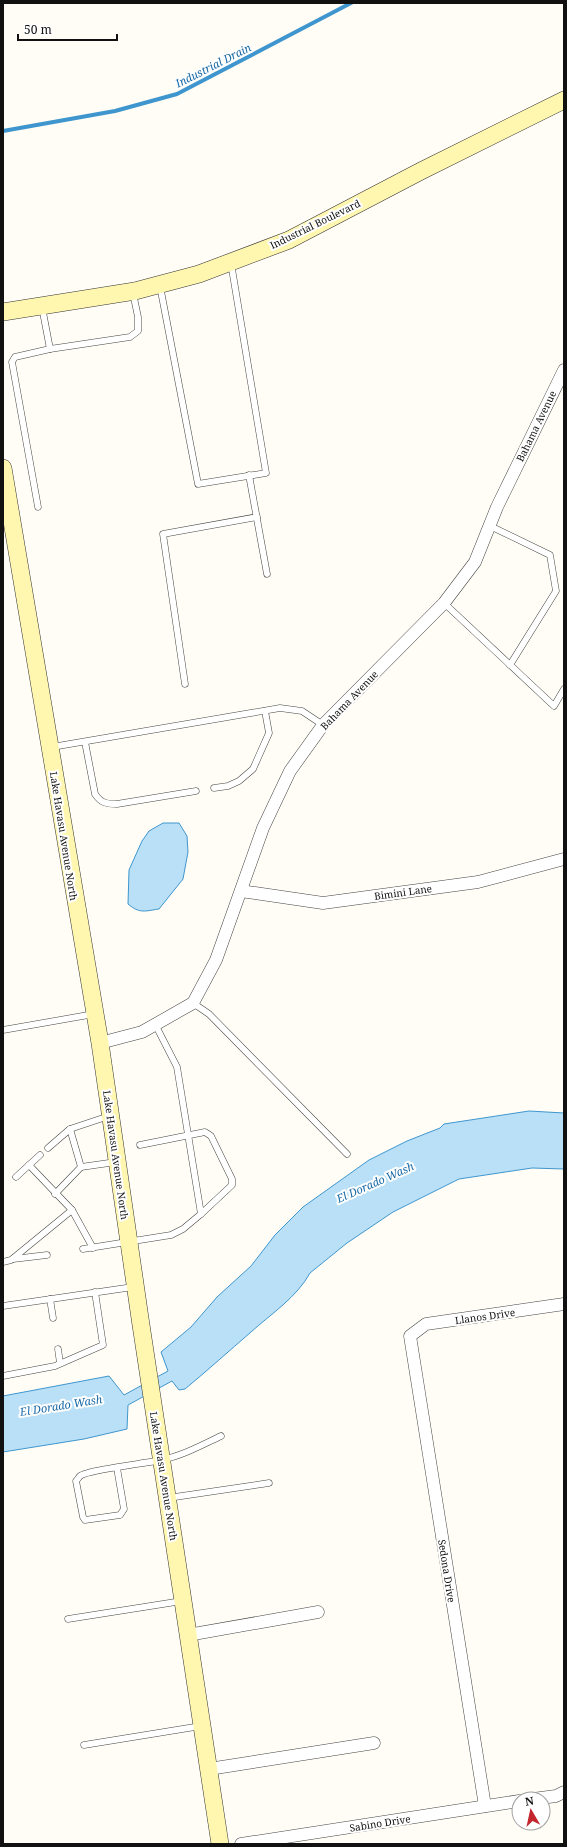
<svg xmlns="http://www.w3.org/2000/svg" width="567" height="1847" viewBox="0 0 567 1847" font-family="'Noto Serif',serif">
	<rect width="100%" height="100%" fill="#fffdf5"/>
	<g fill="#b9e0f7" stroke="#3f96cf">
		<path d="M163,823H179L187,836L188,852L183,879L159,909C145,911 140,914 128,904L129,870L142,841L149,831Z"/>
		<path d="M529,1111L564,1113V1169L532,1168L459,1179L393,1212L347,1243L310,1273C297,1297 271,1314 251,1332C229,1351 208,1370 185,1389L179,1390L172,1381L128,1405L127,1429L84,1439L3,1452V1396L109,1376L124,1395L168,1371L161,1352L191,1327L217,1297L251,1266L275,1235L303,1207L369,1160L407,1141L440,1128L444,1124Z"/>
	</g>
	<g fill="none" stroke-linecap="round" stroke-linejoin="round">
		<path stroke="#3f96cf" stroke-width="4" d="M3,131L115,111L177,94L351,3"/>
		<g stroke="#444" stroke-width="7">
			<g id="lane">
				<path d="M160,286L198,484L266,473L231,263"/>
				<path d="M42,307L50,349L130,337L138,331V317L133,293"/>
				<path d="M249,475L267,574"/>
				<path d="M38,507L12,362L15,357L50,349"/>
				<path d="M490,526L550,555L556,591L510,665"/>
				<path d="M444,603L554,706L564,689"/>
				<path d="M185,684L163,534L257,517"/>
				<path d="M85,742L95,794C101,803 106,804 117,804L196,791"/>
				<path d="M52,747L280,708L302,711L323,725"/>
				<path d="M214,788L228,786L239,781L253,769L269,733L265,711"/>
				<path d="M193,1003L209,1014L347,1154"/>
				<path d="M3,1030L94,1014"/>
				<path d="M70,1129L81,1167L116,1162"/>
				<path d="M140,1145L205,1132L211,1136L232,1179V1185L201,1214"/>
				<path d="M48,1148L70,1129L109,1116"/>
				<path d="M29,1165L72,1210L93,1248"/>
				<path d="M16,1177L40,1155"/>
				<path d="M55,1194L81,1167"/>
				<path d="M83,1249L171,1235L183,1229L201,1214L177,1067L155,1024"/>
				<path d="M13,1259L47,1255"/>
				<path d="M3,1262L11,1260L72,1210"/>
				<path d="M50,1299L53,1318"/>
				<path d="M3,1306L133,1287"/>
				<path d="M58,1349L60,1363"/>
				<path d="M3,1376L55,1366L103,1345L95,1292"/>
				<path d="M117,1468L124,1509L120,1515L85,1520L83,1517L76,1481C77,1480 79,1477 80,1476C87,1470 148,1463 161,1460C182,1456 202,1445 221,1436"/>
				<path d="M168,1498L269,1483"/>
				<path d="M68,1619L182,1601"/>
				<path d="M84,1745L201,1726"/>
			</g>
		</g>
		<g stroke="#444" stroke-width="13">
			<g id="street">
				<path d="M241,891L323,903L478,882L564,859"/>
				<path d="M100,1043L142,1032L193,1003L216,960L263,828L290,771L323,725L444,603L475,562L497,507L564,370"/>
				<path d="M188,1635L318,1612"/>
				<path d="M209,1769L374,1743"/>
				<path d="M533,1799L556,1796L564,1792"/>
				<path d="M485,1806L410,1336L426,1324L564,1304"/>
				<path d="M241,1844L519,1801"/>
			</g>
		</g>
		<g stroke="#333" stroke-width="18">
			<g id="secondary">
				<path d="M3,312L135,291L199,274L289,240L421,171L564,100"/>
				<path d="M3,468L100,1043L141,1325L220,1844"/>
			</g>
		</g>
		<use href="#lane" stroke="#fff" stroke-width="6"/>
		<use href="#street" stroke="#fff" stroke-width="12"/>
		<use href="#secondary" stroke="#fff6b0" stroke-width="17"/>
	</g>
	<g text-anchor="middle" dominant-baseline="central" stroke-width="4" stroke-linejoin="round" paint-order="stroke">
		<g font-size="10" fill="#111" stroke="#fff">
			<text transform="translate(315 224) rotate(-26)">Industrial Boulevard</text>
			<text transform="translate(536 426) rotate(-64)">Bahama Avenue</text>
			<text transform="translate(349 700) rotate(-46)">Bahama Avenue</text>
			<text transform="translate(64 836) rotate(81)">Lake Havasu Avenue North</text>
			<text transform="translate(403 892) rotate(-8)">Bimini Lane</text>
			<text transform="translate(116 1155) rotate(82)">Lake Havasu Avenue North</text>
			<text transform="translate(485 1316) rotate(-8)">Llanos Drive</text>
			<text transform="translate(164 1476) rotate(81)">Lake Havasu Avenue North</text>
			<text transform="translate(447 1571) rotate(81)">Sedona Drive</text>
			<text transform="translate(380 1823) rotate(-9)">Sabino Drive</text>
		</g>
		<g font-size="11" font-style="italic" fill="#1768a6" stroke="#fff">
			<text transform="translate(213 65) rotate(-27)">Industrial Drain</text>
			<text transform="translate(375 1182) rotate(-24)">El Dorado Wash</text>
			<text transform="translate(61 1405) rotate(-9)">El Dorado Wash</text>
		</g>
	</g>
	<rect width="567" height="1847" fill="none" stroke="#111111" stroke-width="8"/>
	<g transform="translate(531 1811) rotate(351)"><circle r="19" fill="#ffffff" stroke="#a0a0a0"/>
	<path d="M0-3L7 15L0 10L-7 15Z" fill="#c4262e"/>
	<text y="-6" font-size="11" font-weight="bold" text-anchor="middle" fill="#111111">N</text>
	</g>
	<path d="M18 34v6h99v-6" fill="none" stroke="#111111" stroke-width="2"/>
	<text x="24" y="34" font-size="12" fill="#111111" stroke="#ffffff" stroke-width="3" paint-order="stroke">50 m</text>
</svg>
